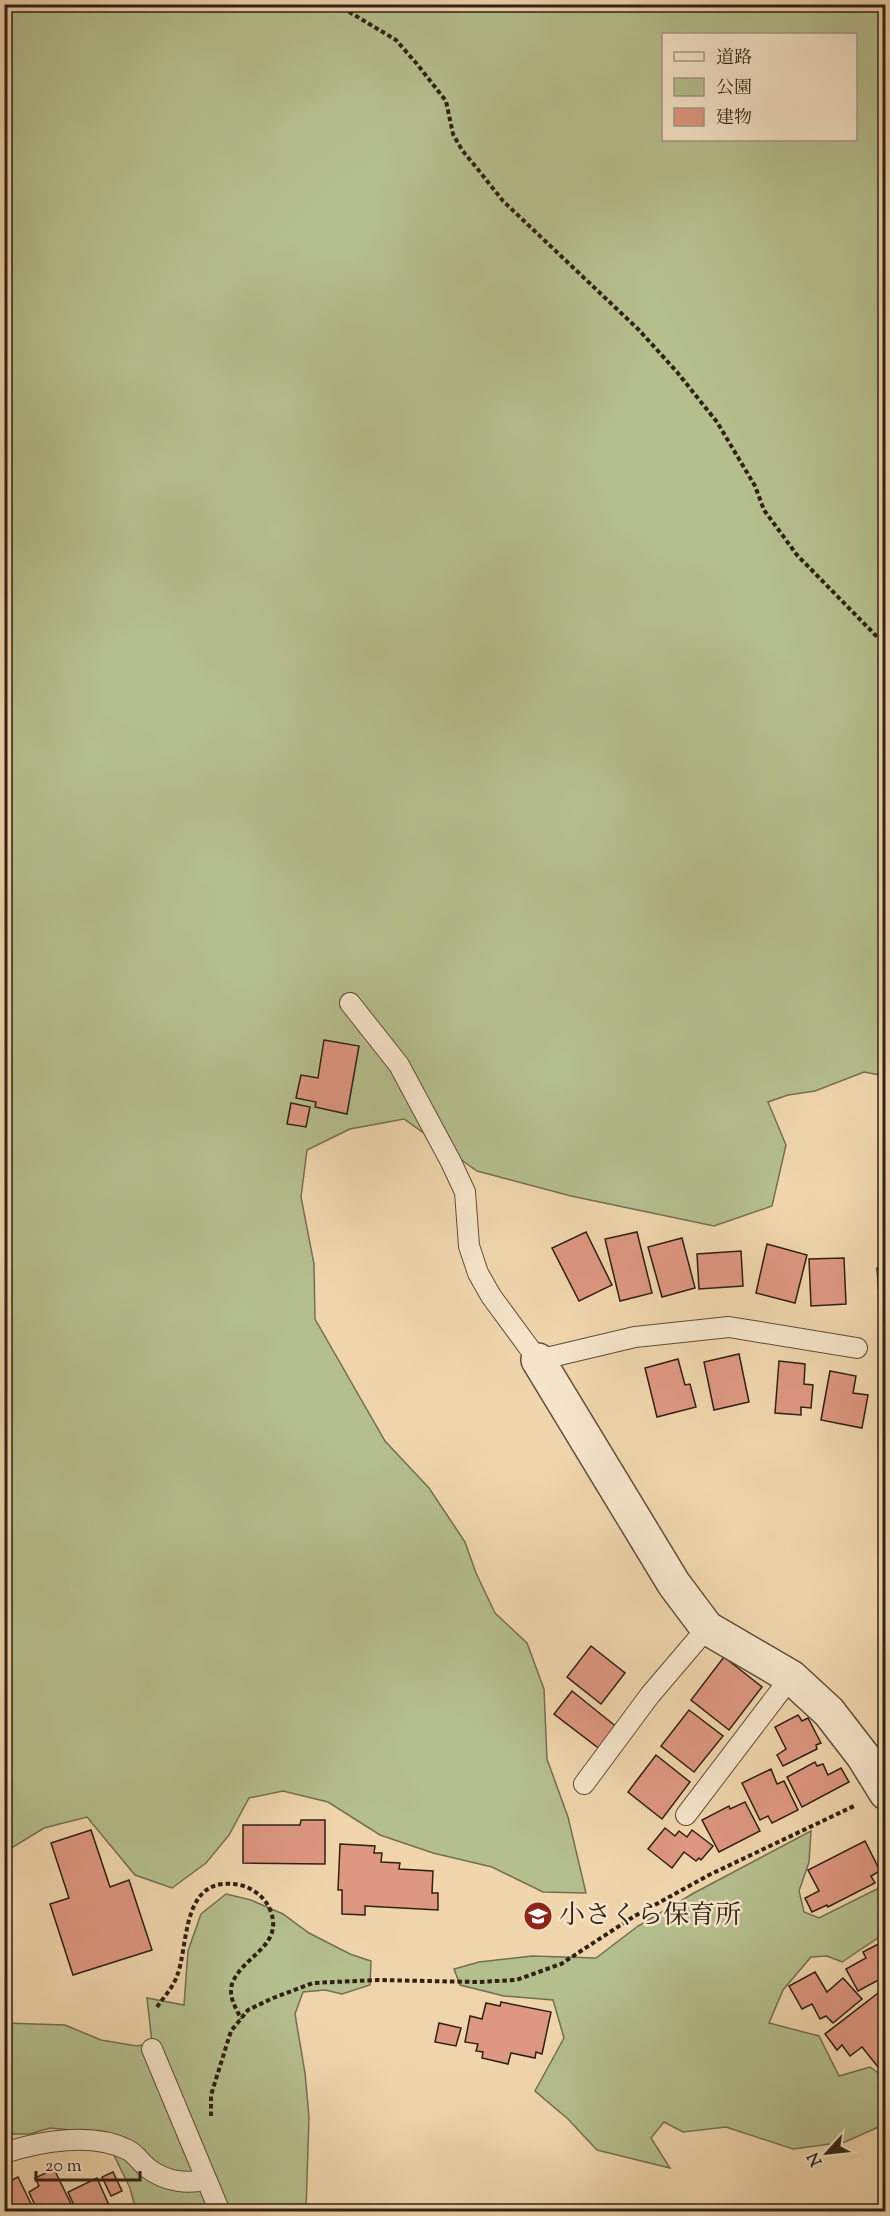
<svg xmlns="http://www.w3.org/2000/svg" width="890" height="2216" viewBox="0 0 890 2216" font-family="'Sorts Mill Goudy','Noto Serif JP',serif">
	<rect width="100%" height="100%" fill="#f0d5ac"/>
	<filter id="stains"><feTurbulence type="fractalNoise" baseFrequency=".00333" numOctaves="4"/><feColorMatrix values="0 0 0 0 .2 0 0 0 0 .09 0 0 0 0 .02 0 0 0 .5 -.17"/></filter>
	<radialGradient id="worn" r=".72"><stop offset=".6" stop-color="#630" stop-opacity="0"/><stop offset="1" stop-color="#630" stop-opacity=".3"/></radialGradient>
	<g fill="#b5be8d" stroke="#727050" stroke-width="1.5" fill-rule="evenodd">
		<path d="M5,5H885V1076L864,1072L815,1091L788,1095L768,1102L786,1145L772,1206L714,1226L571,1196L477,1171L404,1119L350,1129L307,1150L301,1197L314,1264L315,1319L385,1441L429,1488L465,1542L476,1573L495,1613L527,1643L544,1689L547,1759L568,1817L586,1893L543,1892L492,1867L433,1853L380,1835L328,1802L283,1791L249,1798L229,1835L206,1863L172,1888L135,1875L87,1817L44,1828L5,1852ZM664,34H856V140H664Z"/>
		<path d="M811,1831L809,1862L799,1891L804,1912L819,1918L885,1885V1933L842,1962L827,1956L811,1957L783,1990L769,2023L819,2036L839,2076L870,2067L885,2078V2108L883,2125L845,2142L793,2149L726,2127L683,2132L664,2122L651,2138L670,2168L597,2150L568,2119L535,2091L564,2038L553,2000L504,1996L460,1985L454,1969L479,1962L532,1956L596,1958L638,1926L694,1893Z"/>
		<path d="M226,1894L251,1900L283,1914L309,1933L350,1954L371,1961L370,1985L342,1994L325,1990L303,1992L295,2014L305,2073L309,2117L306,2211H136L130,2188L103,2133L50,2128L30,2134H10L5,2137V2023L65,2025L101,2040L137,2046L152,2043L147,1998L184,2005L188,1951L201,1914Z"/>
	</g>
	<g fill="#de9781" stroke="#2f2114" stroke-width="1.5">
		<path d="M324,1040L359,1046L347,1114L315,1107L316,1102L296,1098L301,1075L318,1078Z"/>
		<path d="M291,1103L310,1107L306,1127L287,1124Z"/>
		<path d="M586,1232L612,1285L579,1301L552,1248Z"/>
		<path d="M637,1232L652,1293L620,1301L605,1239Z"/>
		<path d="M682,1238L695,1288L662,1297L648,1247Z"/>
		<path d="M767,1244L807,1255L795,1303L756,1293Z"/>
		<path d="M741,1251L743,1286L699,1289L697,1254Z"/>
		<path d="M844,1258L846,1304L811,1306L809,1259Z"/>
		<path d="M877,1268H886V1308H880Z"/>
		<path d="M739,1354L749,1402L714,1410L704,1362Z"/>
		<path d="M678,1359L685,1385L690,1384L696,1407L657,1417L645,1368Z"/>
		<path d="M779,1361L805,1364L804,1384L813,1385L811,1408L801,1407V1415L775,1413Z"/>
		<path d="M830,1371L856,1376L853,1393L868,1395L862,1428L821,1420Z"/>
		<path d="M591,1646L625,1673L601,1704L567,1677Z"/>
		<path d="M724,1657L762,1687L729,1730L691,1700Z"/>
		<path d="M572,1691L618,1728L601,1750L554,1714Z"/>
		<path d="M689,1710L723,1736L694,1772L661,1746Z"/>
		<path d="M798,1715L802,1721L808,1718L821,1743L816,1745L817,1749L783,1766L777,1755L786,1749L775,1727Z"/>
		<path d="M656,1755L690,1782L662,1819L628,1792Z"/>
		<path d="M815,1762L817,1766L823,1764L828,1775L841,1768L849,1782L802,1807L787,1777Z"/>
		<path d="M771,1769L777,1784L784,1781L798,1810L772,1823L768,1816L760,1820L742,1783Z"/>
		<path d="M745,1802L760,1831L719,1852L702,1820L729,1806L730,1809Z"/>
		<path d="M301,1820H325V1864L243,1863V1825H300Z"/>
		<path d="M665,1828L675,1836L679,1831L687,1837L692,1830L713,1846L701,1860L699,1858L696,1861L684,1852L672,1868L648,1849Z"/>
		<path d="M91,1830L110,1887L129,1880L152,1950L73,1975L50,1904L69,1898L51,1843Z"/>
		<path d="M865,1841L880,1871L871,1876L875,1883L828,1907L827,1905L812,1912L805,1898L819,1891L808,1870Z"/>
		<path d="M340,1844L375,1846L374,1853H382L381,1862L400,1863L399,1869L433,1871L432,1893H438V1910L365,1906V1915L342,1914V1890H338Z"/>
		<path d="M886,1940V1976L858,1991L846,1969L866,1958L863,1952Z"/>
		<path d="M815,1972L827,1992L843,1978L862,1999L833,2023L826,2016L820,2019L812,2004L802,2009L789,1986Z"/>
		<path d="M886,1987V2061L878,2067L862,2047L850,2056L842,2045L837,2050L825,2034Z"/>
		<path d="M501,2002L551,2012L542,2054L536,2052L535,2058L511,2053L508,2064L482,2058L483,2052L476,2051L478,2044L465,2042L470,2016L482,2019L486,2003L500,2006Z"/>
		<path d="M439,2023L461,2028L456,2046L435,2042Z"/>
		<path d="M54,2169L75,2212H38L29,2192L39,2186L35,2178Z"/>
		<path d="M113,2172L122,2191L111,2196L102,2177Z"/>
		<path d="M18,2177L35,2212H4V2184Z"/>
		<path d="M97,2178L112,2212H77L68,2192Z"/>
	</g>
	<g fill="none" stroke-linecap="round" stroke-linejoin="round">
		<g stroke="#5f4e3a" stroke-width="22">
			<g id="service">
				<path d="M350,1003L399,1065L451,1162L465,1192L469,1246L478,1273L491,1296L538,1360L635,1337L729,1327L857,1348"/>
				<path d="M584,1784L650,1695L707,1628"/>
				<path d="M686,1815L791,1677"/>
				<path d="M152,2049L220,2212"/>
				<path d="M4,2153C41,2141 92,2132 128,2150C136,2154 141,2163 149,2169C167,2182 185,2184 206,2180"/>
			</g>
		</g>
		<g stroke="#5f4e3a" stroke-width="36">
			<path id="minor" d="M538,1360L674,1584L707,1628L791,1677L829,1712L863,1756L886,1793"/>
		</g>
		<g stroke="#2f2114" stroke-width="4" stroke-dasharray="4.5 3" stroke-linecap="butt">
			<path d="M336,4L396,40L417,64L446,101L453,134L462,150L480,172L503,201L639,330L677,372L717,422L755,486L764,510L797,555L886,646"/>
			<path d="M157,2007C164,1997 173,1987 177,1976C188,1948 182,1888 223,1884C234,1883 245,1885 254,1891C263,1897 267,1902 271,1912C283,1947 242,1956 232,1984C228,1996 236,2008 241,2019"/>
			<path d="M211,2116V2095L231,2031L248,2010L273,1998L313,1983L378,1980L478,1982L516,1980L561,1964L633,1917L709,1875L854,1806"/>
		</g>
		<use href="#service" stroke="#f5e4c9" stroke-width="20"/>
		<use href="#minor" stroke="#f5e4c9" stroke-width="33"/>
	</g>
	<defs>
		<g id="school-disc" transform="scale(1.5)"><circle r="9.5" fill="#8f2418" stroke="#f5e4c9"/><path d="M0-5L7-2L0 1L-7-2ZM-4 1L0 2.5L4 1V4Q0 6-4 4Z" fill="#fff"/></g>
	</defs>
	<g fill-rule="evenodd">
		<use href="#school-disc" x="538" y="1916"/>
	</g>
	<g text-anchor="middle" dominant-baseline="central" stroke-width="5" stroke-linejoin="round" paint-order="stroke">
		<g font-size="26" fill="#2f2114" stroke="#f5e4c9" text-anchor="start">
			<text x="559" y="1916">小さくら保育所</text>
		</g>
	</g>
	<rect width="890" height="2216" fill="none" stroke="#f0d5ac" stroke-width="24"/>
	<rect x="6" y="6" width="878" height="2204" fill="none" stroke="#2f2114" stroke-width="3"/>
	<rect x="12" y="12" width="866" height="2192" fill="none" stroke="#2f2114" stroke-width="1.5"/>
	<rect x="662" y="33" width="195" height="108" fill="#f5e4c9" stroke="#a69681" stroke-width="1.5"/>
	<rect x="674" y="52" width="30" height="9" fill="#f5e4c9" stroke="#a69681" stroke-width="1.5"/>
	<text x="716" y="63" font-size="18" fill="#2f2114">道路</text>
	<rect x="674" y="78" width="30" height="18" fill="#b5be8d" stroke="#a69681" stroke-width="1.5"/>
	<text x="716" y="93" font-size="18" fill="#2f2114">公園</text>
	<rect x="674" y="108" width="30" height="18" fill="#de9781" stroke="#a69681" stroke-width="1.5"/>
	<text x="716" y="123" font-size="18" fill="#2f2114">建物</text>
	<g transform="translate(827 2153) rotate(243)" stroke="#f5e4c9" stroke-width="4.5" paint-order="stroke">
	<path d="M0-4.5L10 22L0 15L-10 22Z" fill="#2f2114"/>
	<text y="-9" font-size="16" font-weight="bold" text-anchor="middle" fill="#2f2114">N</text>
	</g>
	<path d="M36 2171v9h104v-9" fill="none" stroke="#2f2114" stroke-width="3"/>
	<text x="45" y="2171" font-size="18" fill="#2f2114" stroke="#f5e4c9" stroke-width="4.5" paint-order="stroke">20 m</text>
	<rect width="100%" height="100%" filter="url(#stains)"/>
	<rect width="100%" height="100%" fill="url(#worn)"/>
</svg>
